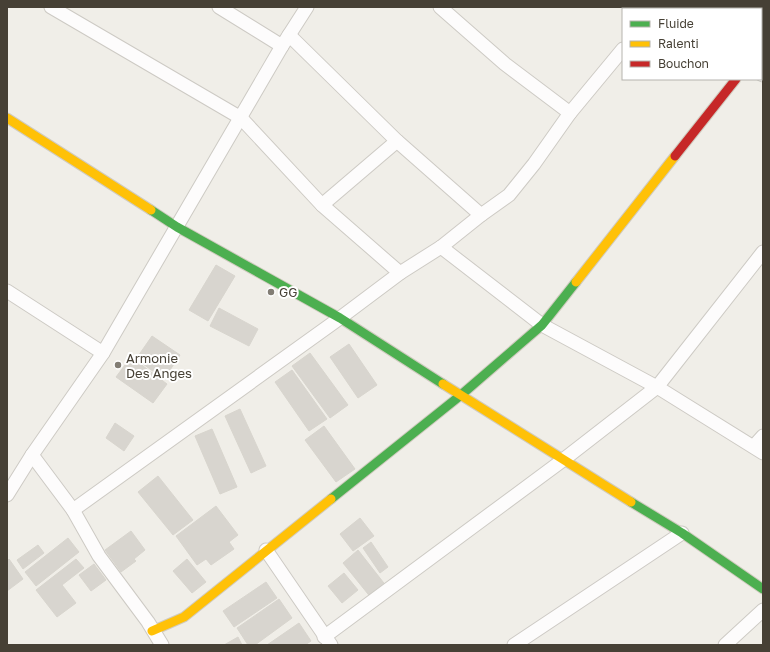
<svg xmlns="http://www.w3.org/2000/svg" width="770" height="652" viewBox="0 0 770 652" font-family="'Golos Text',sans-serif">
	<rect width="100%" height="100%" fill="#f0eee8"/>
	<g fill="#d8d5cf" stroke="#d8d5ce">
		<path d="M216,265L235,276L208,321L189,310Z"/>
		<path d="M219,308L258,329L249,346L210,326Z"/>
		<path d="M152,336L180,355L164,379L136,359Z"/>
		<path d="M349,344L377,385L358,398L330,357Z"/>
		<path d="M310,353L348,405L330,418L292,366Z"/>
		<path d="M131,357L167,384L153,403L116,377Z"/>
		<path d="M292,370L327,419L309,431L275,382Z"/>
		<path d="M240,409L266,466L251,473L225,416Z"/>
		<path d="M115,423L134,436L124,451L106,438Z"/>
		<path d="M324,426L355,469L336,482L305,440Z"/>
		<path d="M212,429L237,487L220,494L195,436Z"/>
		<path d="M158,476L193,520L173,535L138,492Z"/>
		<path d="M216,506L238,535L229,542L234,549L211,565L206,559L197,565L176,536Z"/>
		<path d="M360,518L374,536L353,551L340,534Z"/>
		<path d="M131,531L145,550L134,559L136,561L121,572L105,550Z"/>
		<path d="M68,538L79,552L36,586L25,572Z"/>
		<path d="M371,542L388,567L380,573L363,548Z"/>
		<path d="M38,545L44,553L23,569L17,560Z"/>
		<path d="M358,550L387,587L372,599L343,563Z"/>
		<path d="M9,559L23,579L7,591V561Z"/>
		<path d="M76,559L84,568L62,585L76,603L57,617L36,590Z"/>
		<path d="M187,559L206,582L192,593L173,571Z"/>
		<path d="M94,564L106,580L91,591L79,575Z"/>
		<path d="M344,573L358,590L342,603L328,586Z"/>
		<path d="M266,582L277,598L234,627L223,611Z"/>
		<path d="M279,599L292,618L255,645H248L237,628Z"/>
		<path d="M299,623L311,641L305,645H267Z"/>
		<path d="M238,637L242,645H224Z"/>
	</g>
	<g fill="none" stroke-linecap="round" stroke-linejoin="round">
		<g stroke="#cdcac4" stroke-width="15">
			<g id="street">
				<path d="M51,7L241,118L322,205L400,273"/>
				<path d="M219,7L282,46"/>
				<path d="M440,7L505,64L570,113"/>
				<path d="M664,7L666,9"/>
				<path d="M289,35L397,141L481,215"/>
				<path d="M761,61L763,60"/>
				<path d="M761,74L763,75"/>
				<path d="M322,205L397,141"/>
				<path d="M441,247L542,325L657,387L763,453"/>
				<path d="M7,291L103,353"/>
				<path d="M754,446L763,436"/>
				<path d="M32,455L73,510L99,556L148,622L162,645"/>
				<path d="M7,495L32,455L103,353L282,46L307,7"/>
				<path d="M73,510L340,318L400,273L441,247L481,215L509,195L534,164L570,113L623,49"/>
				<path d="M266,550L331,645"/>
				<path d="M324,637L563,460L657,387L763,252"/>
				<path d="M514,645L682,533"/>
				<path d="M725,645L763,610"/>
			</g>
		</g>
		<g stroke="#d0cbbf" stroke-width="11">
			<g id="fast">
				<path d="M151,210L177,227L340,318L443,384"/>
				<path d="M331,499L461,395L542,325L576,282"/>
				<path d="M631,502L682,533L763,589"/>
			</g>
		</g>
		<g stroke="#d0cbbf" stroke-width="11">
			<g id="slow">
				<path d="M7,118L151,210"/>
				<path d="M576,282L675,156"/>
				<path d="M443,384L631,502"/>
				<path d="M152,631L184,617L331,499"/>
			</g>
		</g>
		<g stroke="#d0cbbf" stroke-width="11">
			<path id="jam" d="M675,156L736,79"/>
		</g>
		<use href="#street" stroke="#fdfcfc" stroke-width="13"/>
		<use href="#fast" stroke="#4caf50" stroke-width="9"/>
		<use href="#slow" stroke="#ffc107" stroke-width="9"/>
		<use href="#jam" stroke="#c62828" stroke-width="9"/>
	</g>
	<g fill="#827d74" stroke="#fff" stroke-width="1.5">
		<circle cx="271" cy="292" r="4"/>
		<circle cx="118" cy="365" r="4"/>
	</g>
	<g text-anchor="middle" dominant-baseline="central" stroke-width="4" stroke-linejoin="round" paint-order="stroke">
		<g font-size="13" fill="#464035" stroke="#fff" text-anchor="start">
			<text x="279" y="292">GG</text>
			<text x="126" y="358">Armonie<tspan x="126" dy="15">Des Anges</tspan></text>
		</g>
	</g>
	<rect width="770" height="652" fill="none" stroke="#464035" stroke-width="16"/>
	<rect x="622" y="8" width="140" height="72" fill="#ffffff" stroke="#b5b3ae"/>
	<rect x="630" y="21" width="20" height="6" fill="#4caf50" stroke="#b5b3ae"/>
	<text x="658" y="28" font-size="12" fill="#464035">Fluide</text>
	<rect x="630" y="41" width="20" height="6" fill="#ffc107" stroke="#b5b3ae"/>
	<text x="658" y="48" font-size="12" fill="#464035">Ralenti</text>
	<rect x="630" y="61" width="20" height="6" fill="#c62828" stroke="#b5b3ae"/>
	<text x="658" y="68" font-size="12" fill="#464035">Bouchon</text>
</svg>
